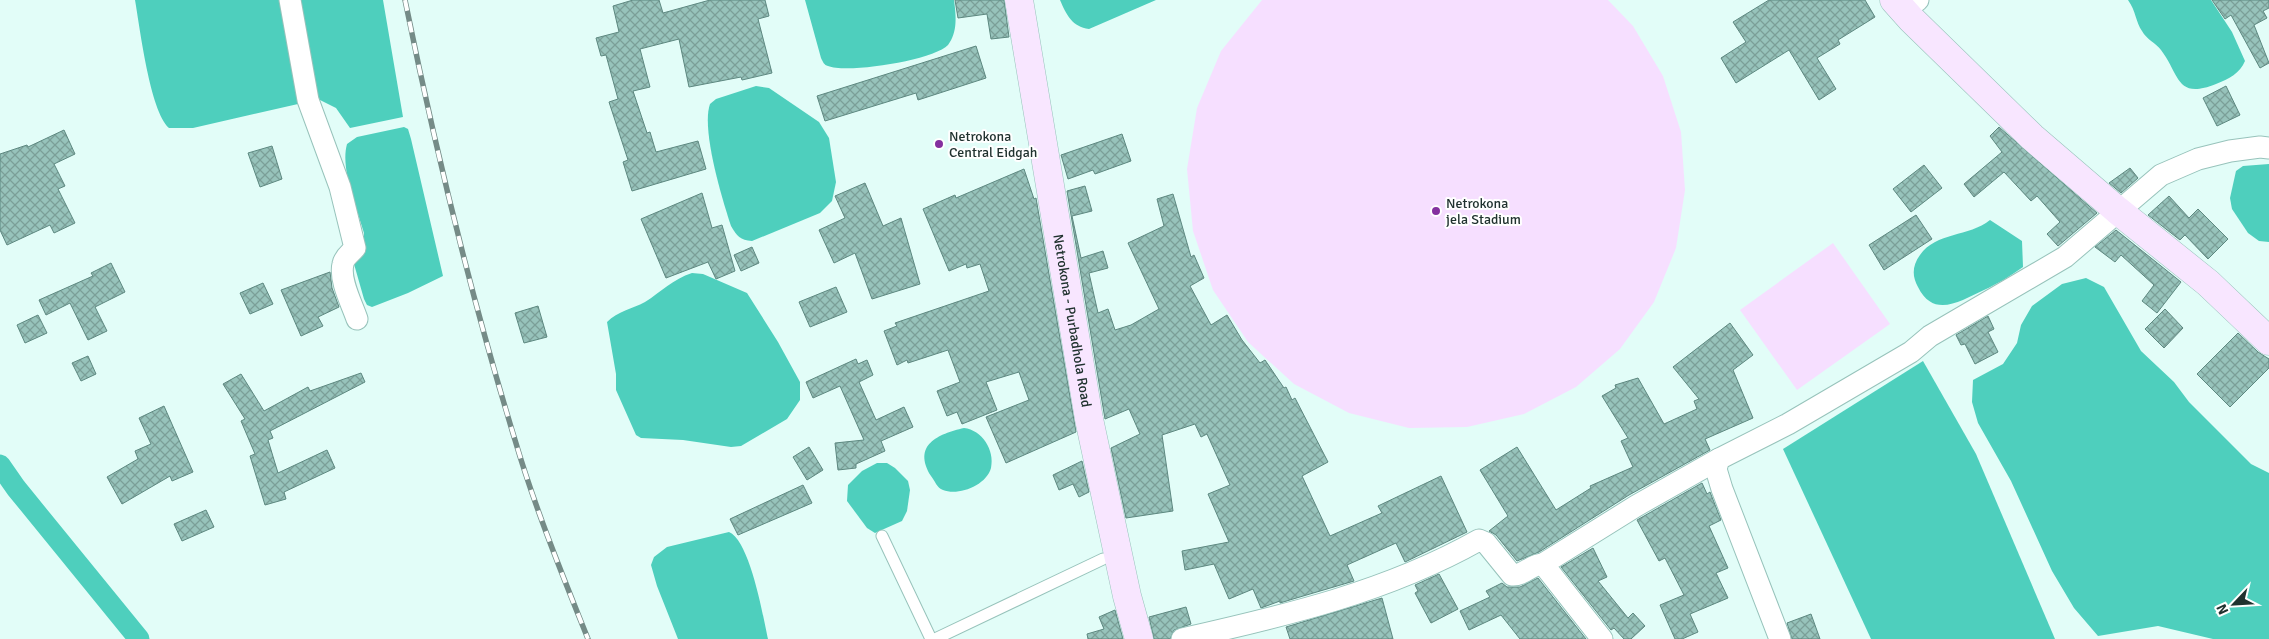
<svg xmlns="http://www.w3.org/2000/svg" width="2269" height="639" viewBox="0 0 2269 639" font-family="Signika,sans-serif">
	<defs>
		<pattern id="building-cross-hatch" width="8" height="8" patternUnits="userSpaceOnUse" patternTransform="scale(1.25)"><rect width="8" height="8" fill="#97c3bb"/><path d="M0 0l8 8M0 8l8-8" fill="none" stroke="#7b9f98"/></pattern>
	</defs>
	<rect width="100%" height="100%" fill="#e2fdf8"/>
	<g fill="#f6dfff">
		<path d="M1262,0H1608L1633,26L1663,76L1681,132L1685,190L1676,248L1654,302L1620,349L1576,387L1524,414L1467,427L1409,428L1349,413L1294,384L1248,342L1213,290L1193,231L1187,169L1197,108L1221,51Z"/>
		<path d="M1833,243L1890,324L1797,390L1740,310Z"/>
	</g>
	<g fill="#4ecfbd">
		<path d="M135,0H283L298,104L193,128H169C150,111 140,28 135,0Z"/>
		<path d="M297,0H383L403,117L350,128L336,108L320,100L316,93Z"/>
		<path d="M805,0H954C956,15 958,32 948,45C934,60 848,74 828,66C824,65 823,62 821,58Z"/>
		<path d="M1060,0H1156L1089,29C1072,27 1066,14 1060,0Z"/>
		<path d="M2128,0H2211L2232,32L2245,61C2240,73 2229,79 2216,84C2176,100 2180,75 2161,50C2156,43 2146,39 2142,31C2136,23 2136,11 2128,0Z"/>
		<path d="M756,86L769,88L819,122L829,138L836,182L832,201L820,213L752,241C740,240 737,236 731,226C722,199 701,129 710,104L716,99Z"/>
		<path d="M404,127L408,129L411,139L443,276L408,293L372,307L367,305L364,299L354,264L364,244V233C357,208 340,169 347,144L357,137Z"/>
		<path d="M2269,164V242L2259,241L2248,233L2232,209L2230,198L2236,171L2243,166Z"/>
		<path d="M1990,220L2022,241L2023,267C2009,277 1999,283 1984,290C1960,301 1934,319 1918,287C1912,276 1912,266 1920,255C1936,232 1969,237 1990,220Z"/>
		<path d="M692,273L703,274L747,293L778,342L800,382V400L787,419L741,446L731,447L683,440L641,438L636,435L616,390V374L607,322C618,311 632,309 645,302C661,292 673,279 692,273Z"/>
		<path d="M2086,278L2104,287L2141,351L2174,382L2189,402L2251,464L2269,473V639H2213L2158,626L2098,636L2074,608L2052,571L2011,481L1978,423L1972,402L1973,380L2003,364L2017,343L2021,325L2032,306L2062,284Z"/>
		<path d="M1923,361L1976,454L2055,639H1871L1783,449Z"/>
		<path d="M964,428C982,430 995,450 991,468C986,486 958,496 943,490C937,488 935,481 931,476C912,445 938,434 964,428Z"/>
		<path d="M877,463H887L895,468L908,481L910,490L907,511L902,521L875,533L867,528L847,501L848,485L862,471Z"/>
		<path d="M729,532C750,541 763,616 768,639H678L657,586L651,565L654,557L667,547Z"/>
	</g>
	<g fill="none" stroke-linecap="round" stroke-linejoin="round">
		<path stroke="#4ecfbd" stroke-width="21" d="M0,465L16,488L139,639"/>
	</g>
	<g fill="url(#building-cross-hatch)" stroke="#5d8880">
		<path d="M633,0H659L663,13L710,0H765L769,16L758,19L772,73L742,80L741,77L689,87L679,39L640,49L650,87L633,91L647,133L650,132L656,152L698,141L706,169L632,191L623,162L628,160L609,102L618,99L606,55L601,56L596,38L619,32L613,6Z"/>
		<path d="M955,0H1004L1009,37L991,39L987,14L958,18Z"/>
		<path d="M1769,0H1865L1875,17L1838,40L1840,44L1817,58L1836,89L1819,100L1789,50L1736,83L1721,58L1746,42L1733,22Z"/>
		<path d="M2212,0H2269V8L2263,11L2267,18L2254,25L2269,63L2260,68L2231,15L2225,19Z"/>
		<path d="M976,46L986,78L918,100L916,93L825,121L817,96Z"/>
		<path d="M2226,86L2240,115L2217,126L2203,98Z"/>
		<path d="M1999,127L2097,213L2058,246L2047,234L2060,222L2037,196L2031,201L2004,172L1974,197L1964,184L2002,152L1990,136Z"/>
		<path d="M64,130L75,154L54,164L65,186L58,189L75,223L54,233L50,225L7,245L0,230V154L27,145L28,147Z"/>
		<path d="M1122,134L1131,161L1095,174L1093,170L1068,179L1061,155Z"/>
		<path d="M272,146L282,179L260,187L248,153Z"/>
		<path d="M1924,165L1942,188L1911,212L1893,189Z"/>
		<path d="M2130,168L2138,178L2121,193L2109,183Z"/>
		<path d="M1024,169L1034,199L1036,198L1076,432L1006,463L986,417L1029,400L1019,372L986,382L997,410L962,424L957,412L947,416L937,391L960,382L948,350L908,363L907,360L897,365L884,331L897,326L895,323L989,291L980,264L967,268L966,264L949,271L923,209L955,195L956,198Z"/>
		<path d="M865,183L883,226L901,218L920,284L872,299L855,253L834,263L819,230L845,218L835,196Z"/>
		<path d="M1085,186L1092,211L1072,216L1081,258L1103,251L1108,268L1089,273L1098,313L1108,309L1115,330L1131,325L1159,309L1128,243L1164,226L1157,199L1173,194L1191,257L1194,255L1204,278L1190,286L1211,325L1227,315L1242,340L1260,363L1265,360L1284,388L1286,387L1292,400L1295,398L1328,462L1302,476L1330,536L1382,513L1378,506L1441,476L1467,532L1405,562L1396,543L1347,565L1354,581L1293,599L1280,603V601L1261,608L1253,589L1229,599L1214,564L1185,570L1182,551L1229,542L1208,494L1230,485L1207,434L1201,437L1195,424L1162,435L1173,511L1126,518L1111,448L1140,434L1129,409L1105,419L1067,191Z"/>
		<path d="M702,193L712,228L722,225L735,271L716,279L708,262L666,278L641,219Z"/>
		<path d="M2169,196L2189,218L2198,209L2228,239L2208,259L2185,235L2180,240L2148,215Z"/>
		<path d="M1916,215L1932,239L1884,270L1869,245Z"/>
		<path d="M2116,230L2181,282L2157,313L2142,301L2154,285L2121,255L2115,262L2095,247Z"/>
		<path d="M752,247L759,263L741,271L734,255Z"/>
		<path d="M111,263L125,292L95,307L107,331L88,340L70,303L46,315L39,300L93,276L91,273Z"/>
		<path d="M330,272L332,288L339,307L318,317L323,326L301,336L281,290Z"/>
		<path d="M263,283L273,304L250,314L240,293Z"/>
		<path d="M836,287L847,312L810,327L799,302Z"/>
		<path d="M538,306L547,337L524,343L515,313Z"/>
		<path d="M2165,309L2183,328L2164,348L2145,329Z"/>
		<path d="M38,315L47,333L25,343L17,325Z"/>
		<path d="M1988,316L1994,329L1988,332L1998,352L1975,364L1965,344L1961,345L1956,335Z"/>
		<path d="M1730,323L1753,355L1733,370L1753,418L1705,439L1710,450L1629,495L1539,552L1517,561L1496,535L1489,531L1508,516L1480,470L1517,447L1556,510L1591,488L1590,486L1633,467L1621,441L1628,438L1602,396L1616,388L1615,385L1638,378L1664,424L1697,409L1694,401L1699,399L1673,367Z"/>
		<path d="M2238,333L2258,352L2269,359V368L2230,407L2197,374Z"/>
		<path d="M88,356L96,374L81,381L72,363Z"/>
		<path d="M856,359L858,364L867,360L873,375L859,382L876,420L904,407L913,427L881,441L885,451L856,464V468L838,470L835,443L864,440L840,386L813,398L806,382Z"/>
		<path d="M361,373L365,382L270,431L273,438L268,440L278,473L327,450L335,468L284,492L286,499L265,505L250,456L255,454L241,421L245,419L223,384L241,374L264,411L308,387L310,391Z"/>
		<path d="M164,406L193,472L172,481L170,476L122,504L107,477L138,459L135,451L151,444L139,418Z"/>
		<path d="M809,447L823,470L807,480L793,457Z"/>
		<path d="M1082,461L1089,492L1079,497L1073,484L1059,490L1053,475Z"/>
		<path d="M1702,483L1707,494L1710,492L1721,520L1709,526L1728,568L1716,573L1728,598L1690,614L1698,632L1682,639H1675L1660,605L1684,595L1665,558L1659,561L1637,520Z"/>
		<path d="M803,485L812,503L738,535L730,519Z"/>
		<path d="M206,510L214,527L182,541L174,524Z"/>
		<path d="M1593,548L1607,577L1598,581L1628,618L1633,613L1645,626L1631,639H1624L1614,628L1611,630L1561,567Z"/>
		<path d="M1439,574L1458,609L1431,623L1415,593L1418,591L1415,585Z"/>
		<path d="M1538,578L1586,639H1520L1501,615L1469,630L1460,611L1490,597L1486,591L1502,583L1507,587H1520Z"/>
		<path d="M1382,598L1393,639H1290L1286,627Z"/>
		<path d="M1186,607L1191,624L1174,630L1170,639H1154L1149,617Z"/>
		<path d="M1115,610L1123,639H1088L1087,634L1104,629L1099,617Z"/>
		<path d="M1811,614L1820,639H1792L1787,623Z"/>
	</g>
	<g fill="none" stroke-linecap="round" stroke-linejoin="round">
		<g stroke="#97c3bb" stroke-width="13">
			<g id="lane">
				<path d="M882,536L931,639"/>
				<path d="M935,639L1103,559"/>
			</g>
		</g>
		<g stroke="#97c3bb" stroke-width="23">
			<g id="street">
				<path d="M290,0L308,100L340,187L355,248C351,253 344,257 343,264C339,280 352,304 357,319"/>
				<path d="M1904,11L1918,0"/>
				<path d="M1182,639C1284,616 1387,592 1479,540L1486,543L1512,575C1524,576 1531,564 1543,564"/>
				<path d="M1602,639L1543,564L1636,506L1719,459"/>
				<path d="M1780,639L1722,489L1716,469L1719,459L1788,424L1911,352L1930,336L2065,257L2161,175L2198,159L2230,151L2260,147L2269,148"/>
			</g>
		</g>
		<g stroke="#97c3bb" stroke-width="29">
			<g id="secondary">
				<path id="s1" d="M1019,0L1089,419L1127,596L1139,639"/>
				<path d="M1894,0L1911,19L2032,137L2117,210L2208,283L2269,341"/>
			</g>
		</g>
		<use href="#lane" stroke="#fff" stroke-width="11"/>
		<use href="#street" stroke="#fff" stroke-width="21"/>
		<use href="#secondary" stroke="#f8e6ff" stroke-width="28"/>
		<g stroke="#758b87" stroke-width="5.5">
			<path id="rail" d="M405,0C435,148 471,296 515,440C535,508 562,574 588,639"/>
		</g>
		<use href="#rail" stroke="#fff" stroke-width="4" stroke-dasharray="11" stroke-linecap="butt"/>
	</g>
	<g fill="#84309f" stroke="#fff" stroke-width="2">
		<circle cx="939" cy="144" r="5"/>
		<circle cx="1436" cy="211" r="5"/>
	</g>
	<g text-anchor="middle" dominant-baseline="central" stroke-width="4" stroke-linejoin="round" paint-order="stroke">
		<g font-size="14" fill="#20322f" stroke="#fff" text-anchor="start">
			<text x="949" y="136">Netrokona<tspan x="949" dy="16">Central Eidgah</tspan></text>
			<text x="1446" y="203">Netrokona<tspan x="1446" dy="16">jela Stadium</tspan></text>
		</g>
		<g font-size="14" fill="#20322f" stroke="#fff">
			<text stroke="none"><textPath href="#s1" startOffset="325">Netrokona - Purbadhola Road</textPath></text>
		</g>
	</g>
	<g transform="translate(2234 604) rotate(245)" stroke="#ffffff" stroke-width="4" paint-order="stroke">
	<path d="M0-4L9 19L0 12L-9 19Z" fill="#20322f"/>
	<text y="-8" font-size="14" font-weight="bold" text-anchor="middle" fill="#20322f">N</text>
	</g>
</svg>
